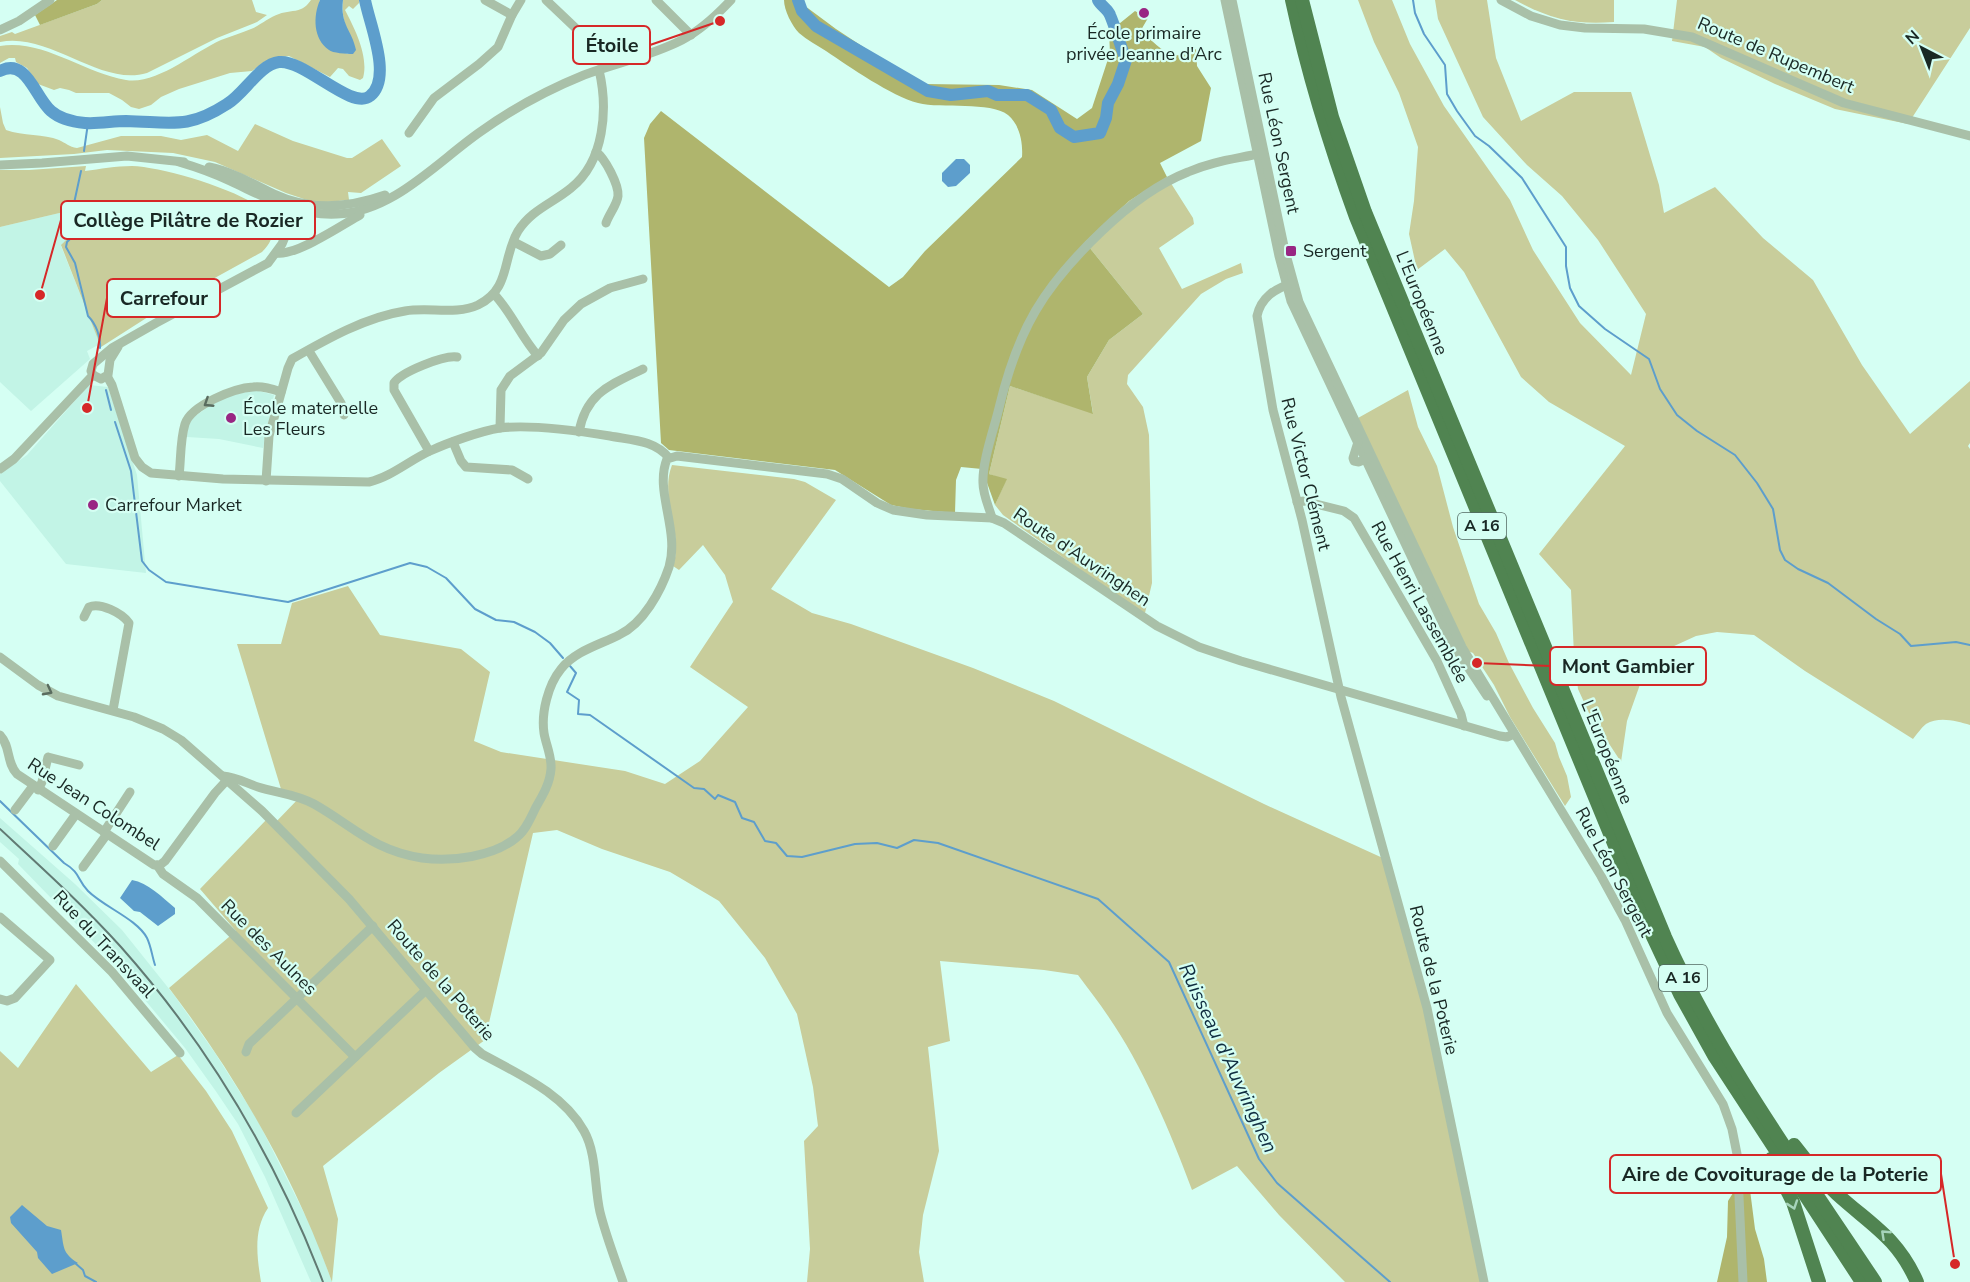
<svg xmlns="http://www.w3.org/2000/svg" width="1970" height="1282" viewBox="0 0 1970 1282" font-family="'Nunito Sans',sans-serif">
	<rect width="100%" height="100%" fill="#d5fff3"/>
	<g fill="#c2f4e6">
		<path d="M68,211L77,222L76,231L61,246L100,344L87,351L90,359L31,411L0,382V227Z"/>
		<path d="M89,385L108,387L137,475L146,573L66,564L0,481V474L27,455Z"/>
		<path d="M255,390L274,395L263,448L219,439L187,437L188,425L194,417L211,405L225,397Z"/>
		<path d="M0,818L75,884L122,930L174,995L215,1053L257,1119L314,1233L332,1282H311L265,1177L238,1124L215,1090L185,1048L115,964L18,864L19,859L0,842Z"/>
	</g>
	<g fill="#c8cd9b">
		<path d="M102,0H252L256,12L267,15L257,22L217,38L147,73C100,87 50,32 0,42V36L12,32L15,34L97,4Z"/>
		<path d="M311,0H320L319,3L342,52L348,54L354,45C346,30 341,17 343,0H359V3L353,9L349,6L345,10C355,29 369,57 363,78L360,80L349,76L343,69L338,68L330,77L289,56L274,58L264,62L252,71L230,73L179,89L161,97L151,105L139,109L131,107L122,100L109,93H76L69,90L60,88L54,90L38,84L27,68L16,62L15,58H9L0,63V46C44,39 83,73 126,80C157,85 194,52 221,40C231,36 242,33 251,29C261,25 269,17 279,14C286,11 294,12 301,9C306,7 308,4 311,0Z"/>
		<path d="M1358,0H1392L1410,44L1444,106L1510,200L1533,250L1580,323L1631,375L1646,314L1598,240L1562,196L1527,165L1483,117L1438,19L1435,0H1487L1496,58L1521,121L1574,92H1631L1659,185L1664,213L1715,187L1763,238L1813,280L1862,365L1910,434L1970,381V443L1968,446L1970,449V725C1957,721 1939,716 1926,724C1921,728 1917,734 1913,739L1805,671L1754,635L1717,632L1696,636L1661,652L1648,662L1627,721L1621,762L1589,713L1578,689L1574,655L1571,590L1539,554L1625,446L1549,402L1521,377L1464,272L1445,249L1417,270L1409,234L1414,201L1418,147L1399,93L1374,42Z"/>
		<path d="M1515,0H1614V22C1574,25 1550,19 1515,0Z"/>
		<path d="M1677,0H1970V28L1908,124L1835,109L1775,84L1721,58L1705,47L1672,41Z"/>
		<path d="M0,107L3,123L6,130C23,136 44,134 59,140C66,143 69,147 77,148L121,136H161L181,140L207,135L238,151L255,124L293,141L347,158H352L382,139L401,166L361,193L348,192L349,200L316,203L286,193L215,162L173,153L107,150L74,154L0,158Z"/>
		<path d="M86,166L85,171C100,169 116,166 132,166C165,167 252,193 273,218C275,232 272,242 262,252L173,301L101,347L61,245C72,234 84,224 68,211L0,227V170H29Z"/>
		<path d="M1167,177L1193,218L1194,224L1159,248L1182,289L1241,263L1243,273L1226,279L1201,294L1128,375L1127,384L1143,407L1149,435L1152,583L1145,613L1119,597L1003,515L995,505L1006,480L989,474L1010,386L1093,413L1087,377L1109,340L1143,314L1085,242L1129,201Z"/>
		<path d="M1408,390L1418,427L1437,466L1453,527L1479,604L1496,633L1509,663L1533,708L1555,743L1559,757L1567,776L1571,797L1565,806L1510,717L1494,685L1473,653L1468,651L1358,418Z"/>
		<path d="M672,465L794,479L805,482L836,500L771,589L812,613L851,624L973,668L1054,701L1264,804L1385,859L1427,1008L1487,1282H1345L1279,1215L1237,1166L1192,1190C1171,1133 1142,1065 1108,1016C1099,1002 1088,989 1078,975L1044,970L940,961L950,1041L928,1047L939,1151L923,1215L919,1252L924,1282H807L810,1249L804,1141L818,1126L813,1087L797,1014L765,958L719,901L670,872L602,849L557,830L533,833L485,1040L439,1073L323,1166L338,1219L332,1282C294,1176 237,1077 169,988L236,931L200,889L267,819L272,826L301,796L281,789L237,644H281L292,603L348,586L380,635L461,649L490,672L474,741L501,752L625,771L665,784L700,761L748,707L690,667L733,602L725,575L703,545L679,570L673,566C684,533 659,498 672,465Z"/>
		<path d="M76,984L151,1072L178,1055L206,1091L232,1131L268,1208C253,1230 257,1257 261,1282H0V1051L18,1068Z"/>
	</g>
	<g fill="#afb56d">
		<path d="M57,0H102L97,4L40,25L35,15Z"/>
		<path d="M784,0H804L805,6L836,29L886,62L925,84L999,85L1032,90L1077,119L1092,108L1110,53L1109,32L1135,11L1148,18L1141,30L1143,33C1162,49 1171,64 1196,49L1197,66L1211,88L1201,141L1160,163L1167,177L1129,201L1085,242L1143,314L1109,340L1087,377L1093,414L1010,386L989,474L1007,479L995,505L982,469L961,467L956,480L955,513L911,509L891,505L835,470L669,450L661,443L644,138L650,124L661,111L889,287L903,277L925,251L1022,157C1023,143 1020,125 1008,115C990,101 942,109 918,103C891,96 850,67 826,51C817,45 807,40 799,33C792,26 784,10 784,0Z"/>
		<path d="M1750,1190L1755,1229L1764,1259L1767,1282H1717L1727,1237L1728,1201L1733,1193Z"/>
	</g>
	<g fill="#5d9ecc">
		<path d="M320,0H343C340,25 352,30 356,50L353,54C347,54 332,53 329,50C313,39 313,16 320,0Z"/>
		<path d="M956,159H964L970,165V173L956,186L948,187L942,181V173Z"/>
		<path d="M132,880C148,883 162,897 175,908V914L158,926L140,912L134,911L120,898Z"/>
		<path d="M22,1205L47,1226L61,1230C64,1247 62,1253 78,1263L52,1274L38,1258L37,1252L11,1223L10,1217Z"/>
	</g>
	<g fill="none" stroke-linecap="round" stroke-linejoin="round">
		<g stroke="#5d9ecc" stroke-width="2">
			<path d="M1413,0L1415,13L1424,34L1445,65L1447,94L1457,111L1475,136L1489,146L1522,178L1566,247V266L1570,288L1579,306L1605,329L1649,359L1660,389L1677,415L1697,431L1735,455L1757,483L1773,509L1780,550L1785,560L1798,569L1828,583L1876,619L1900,634L1911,646L1956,642L1970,645"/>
			<path d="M84,151L88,123"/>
			<path d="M81,171L73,208L76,222L73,236L67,242L66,247L75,263L88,316C96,324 101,337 100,348"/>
			<path d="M106,390L111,410"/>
			<path d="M115,422L131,471L142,561L149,570L166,582L288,602L410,563L427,567L446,578L475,609L496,620L514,622L535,632L550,643L563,658"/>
			<path d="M570,666L576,673L567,692L579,700L578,714L590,715L694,788L704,789L715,799L718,795L735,802L742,818L754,822L765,841L776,843L787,856L802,857L855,844L877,843L897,848L914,840L938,843L1098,899L1169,962L1259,1159L1277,1183L1390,1282"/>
			<path d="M0,801L64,863C81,873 77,880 88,891C104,907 137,919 147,938C151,946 152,956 155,965"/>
			<path d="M75,1263L83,1270L85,1276L96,1282"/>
		</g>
		<g stroke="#5d9ecc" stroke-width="12">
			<path d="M798,0L802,11L816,26L928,91L951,95L988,91L997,95H1027L1051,110L1060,128L1074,137L1100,133L1106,118L1108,103L1118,84L1126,60C1120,45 1116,29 1110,15C1108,9 1101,6 1098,0"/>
			<path d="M0,71C27,57 35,98 51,111C60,119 74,122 85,123C99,124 113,121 126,121C171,122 187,130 227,104C244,94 260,64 279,62C304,59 352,111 370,96C393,78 369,23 365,0"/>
		</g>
		<g stroke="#a9c0a8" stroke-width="9">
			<path d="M485,0L512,15"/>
			<path d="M546,0L605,56L610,65"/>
			<path d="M656,0L691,35"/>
			<path d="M1225,0L1279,256L1291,301L1452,643L1487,696"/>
			<path d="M1232,0L1285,251L1299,302L1462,647L1601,876L1625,920L1667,1013L1723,1104L1732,1129L1737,1154L1743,1282"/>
			<path d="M1501,0L1531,16L1560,25L1585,28L1644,29L1692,37L1844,103L1970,136"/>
			<path d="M0,30L19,21L50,0"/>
			<path d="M409,133L434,98L479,64L498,47L512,15L521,0"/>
			<path d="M596,152C605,158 619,185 618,196C617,205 609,214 606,223"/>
			<path d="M179,162C196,167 213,173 230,181C265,197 296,216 337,214C393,212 437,162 480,132C512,109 547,90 584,75C616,63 651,56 682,40C701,30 716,16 731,0"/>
			<path d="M0,165L42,163L127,156L184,162"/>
			<path d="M209,167C233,172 253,184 274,194C310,211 348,208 385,195"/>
			<path d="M282,233L289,202"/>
			<path d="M514,242L541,256L550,254L561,245"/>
			<path d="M277,253C296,256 342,225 360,215"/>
			<path d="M1292,283C1275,289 1261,297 1257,316L1273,410L1302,520L1341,697L1427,1008L1484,1282"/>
			<path d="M494,294C512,313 521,337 538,356"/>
			<path d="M309,351L341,403L344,415"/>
			<path d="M93,375L91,371L93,364L112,348L156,323L268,263L282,244L298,205"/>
			<path d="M93,375L101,379L108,375L110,360L118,347"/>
			<path d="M107,376L112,385L135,458L142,467L151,473L223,479L369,482C391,477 410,460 430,451C447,443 481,431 500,428C531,424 579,431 610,436C631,440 655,440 669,458"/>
			<path d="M500,428L501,390L510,376L541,353L564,320L581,304L610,288L643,279"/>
			<path d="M579,432C586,393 610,385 643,369"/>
			<path d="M453,442L461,461L466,467L512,470L528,479"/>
			<path d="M1358,442L1353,458L1354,461L1359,462L1370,457"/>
			<path d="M429,451L394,390V383C401,372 444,355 457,357"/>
			<path d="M0,469L14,459L93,375"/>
			<path d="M179,476C181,460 180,440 185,424C191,405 235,388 253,387C263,386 272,389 281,392"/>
			<path d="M266,481L269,436L288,368L292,359C327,339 366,317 405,311C429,307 456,315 478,305C511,289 502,258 518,231C531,210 553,203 571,188C605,161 608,108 599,70"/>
			<path d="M1297,502L1304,501L1344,511L1354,518L1437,661L1461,714L1464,726"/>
			<path d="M992,518C989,507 983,495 983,483C982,462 994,429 999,408C1018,329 1043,287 1102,231C1127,207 1155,185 1188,172C1213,161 1236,159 1262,153"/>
			<path d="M84,617L89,607C100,602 122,613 129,623L113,710"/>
			<path d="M0,657L38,685L58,696L134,717L163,729L181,740L262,811L349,899L475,1048L482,1054C518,1074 563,1093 584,1131C597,1154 594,1186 600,1212C606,1236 615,1259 623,1282"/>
			<path d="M0,735C11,747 6,762 17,774L154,865H160L165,861L215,793L227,780"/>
			<path d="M223,776C236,777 246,783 258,787C277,793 296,794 314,804C353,826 374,851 422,858C451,862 494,857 517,837C526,830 531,817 536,807C543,795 550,783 551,769C552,757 546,745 544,733C541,713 548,685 561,669C575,651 599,645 619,635C643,624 661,591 669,567C680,530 654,491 667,459L677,456L827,474L842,479L877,503L893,510L927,515L992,518L1004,523L1157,626L1199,647L1241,661L1500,736L1507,737L1514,734"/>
			<path d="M38,790L42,782L48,757L79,765"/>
			<path d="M15,810L33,786"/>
			<path d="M104,832L130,792"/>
			<path d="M53,846L76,814"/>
			<path d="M0,861L112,972L180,1053"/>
			<path d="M157,865L163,874L197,898L355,1057"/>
			<path d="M83,867L107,834"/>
			<path d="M0,917L50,960L15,998L7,1001L0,999"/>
			<path d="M246,1052L249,1044L373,926"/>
			<path d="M296,1113L426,990"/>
		</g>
		<g stroke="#508451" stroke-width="14">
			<path d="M1292,0C1308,74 1330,146 1356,217L1648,926L1680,994L1715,1057L1862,1282"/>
			<path d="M1302,0L1332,117L1365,212L1665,937C1720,1060 1801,1170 1875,1282"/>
			<path d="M1794,1145C1807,1162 1821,1179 1837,1194C1871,1225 1897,1237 1917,1282"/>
			<path d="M1771,1159L1793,1202L1819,1282"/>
		</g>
		<path stroke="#617a73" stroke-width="2" d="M0,829C41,867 83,905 121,947C208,1045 276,1159 323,1282"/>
	</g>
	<defs><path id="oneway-chevron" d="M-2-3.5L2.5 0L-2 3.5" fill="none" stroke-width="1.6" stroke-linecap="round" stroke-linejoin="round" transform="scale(1.5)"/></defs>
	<g stroke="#5a6c5f">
		<use href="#oneway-chevron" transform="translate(208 403) rotate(147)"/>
		<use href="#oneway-chevron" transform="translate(48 691) rotate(28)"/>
	</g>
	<g stroke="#a6d4ba">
		<use href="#oneway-chevron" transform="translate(1793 1205) rotate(71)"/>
		<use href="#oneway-chevron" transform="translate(1885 1234) rotate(-137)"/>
	</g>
	<g fill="#992683" stroke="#d5fff3" stroke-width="2">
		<circle cx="1144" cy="13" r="6"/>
		<rect x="1285" y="245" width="12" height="12" rx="3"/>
		<circle cx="231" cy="418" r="6"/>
		<circle cx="93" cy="505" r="6"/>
	</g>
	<g text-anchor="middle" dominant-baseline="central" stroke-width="4.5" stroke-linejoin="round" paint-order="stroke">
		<g fill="#d5fff3" stroke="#516862" stroke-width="1.5">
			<rect x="1458" y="513" width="48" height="26" rx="4.5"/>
			<rect x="1659" y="965" width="48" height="26" rx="4.5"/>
		</g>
		<g font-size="16" font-weight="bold" fill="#192824">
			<text x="1482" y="526">A 16</text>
			<text x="1683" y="978">A 16</text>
		</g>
		<g font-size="18" fill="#192824" stroke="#d5fff3" text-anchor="start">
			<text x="1144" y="33" text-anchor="middle">École primaire<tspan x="1144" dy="21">privée Jeanne d'Arc</tspan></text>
			<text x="1303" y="251">Sergent</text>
			<text x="243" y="408">École maternelle<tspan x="243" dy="21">Les Fleurs</tspan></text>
			<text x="105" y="505">Carrefour Market</text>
		</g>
		<g font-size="18" fill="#192824" stroke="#d5fff3">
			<text transform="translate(1776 55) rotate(23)">Route de Rupembert</text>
			<text transform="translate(1279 143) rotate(78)">Rue Léon Sergent</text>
			<text transform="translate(1422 303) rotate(68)">L'Européenne</text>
			<text transform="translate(1306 474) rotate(76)">Rue Victor Clément</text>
			<text transform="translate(1082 557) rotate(34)">Route d'Auvringhen</text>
			<text transform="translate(1420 602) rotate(61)">Rue Henri Lassemblée</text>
			<text transform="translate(1607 752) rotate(68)">L'Européenne</text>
			<text transform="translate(94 804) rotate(33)">Rue Jean Colombel</text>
			<text transform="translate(1614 872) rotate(62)">Rue Léon Sergent</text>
			<text transform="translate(104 944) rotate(47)">Rue du Transvaal</text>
			<text transform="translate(269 947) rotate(45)">Rue des Aulnes</text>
			<text transform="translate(441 980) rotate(49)">Route de la Poterie</text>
			<text transform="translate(1434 980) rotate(76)">Route de la Poterie</text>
		</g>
		<g font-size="20" font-style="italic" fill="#102d40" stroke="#d5fff3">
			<text transform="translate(1228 1058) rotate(65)">Ruisseau d'Auvringhen</text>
		</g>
	</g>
	<path fill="none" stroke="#d62828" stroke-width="2" d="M720 21L650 45M40 295L61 220M87 408L107 298M1477 663L1550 666M1955 1264L1941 1174"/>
	<g fill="#d62828" stroke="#d5fff3" stroke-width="2">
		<circle cx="720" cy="21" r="6"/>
		<circle cx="40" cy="295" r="6"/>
		<circle cx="87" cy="408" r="6"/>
		<circle cx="1477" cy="663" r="6"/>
		<circle cx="1955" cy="1264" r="6"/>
	</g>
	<g fill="#d5fff3" stroke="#d62828" stroke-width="2">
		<rect x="573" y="26" width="77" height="38" rx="6"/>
		<rect x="61" y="201" width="254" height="38" rx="6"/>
		<rect x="107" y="279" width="113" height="38" rx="6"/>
		<rect x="1550" y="647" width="156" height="38" rx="6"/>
		<rect x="1610" y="1155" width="331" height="38" rx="6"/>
	</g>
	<g font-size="20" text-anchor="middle" font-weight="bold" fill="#192824">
		<text x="612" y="52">Étoile</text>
		<text x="188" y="227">Collège Pilâtre de Rozier</text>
		<text x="164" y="305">Carrefour</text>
		<text x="1628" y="673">Mont Gambier</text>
		<text x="1775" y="1181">Aire de Covoiturage de la Poterie</text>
	</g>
	<g transform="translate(1922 48) rotate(318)" stroke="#d5fff3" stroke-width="4.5" paint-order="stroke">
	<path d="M0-4.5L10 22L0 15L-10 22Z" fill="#192824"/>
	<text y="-9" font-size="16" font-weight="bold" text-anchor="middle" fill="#192824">N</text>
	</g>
</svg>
